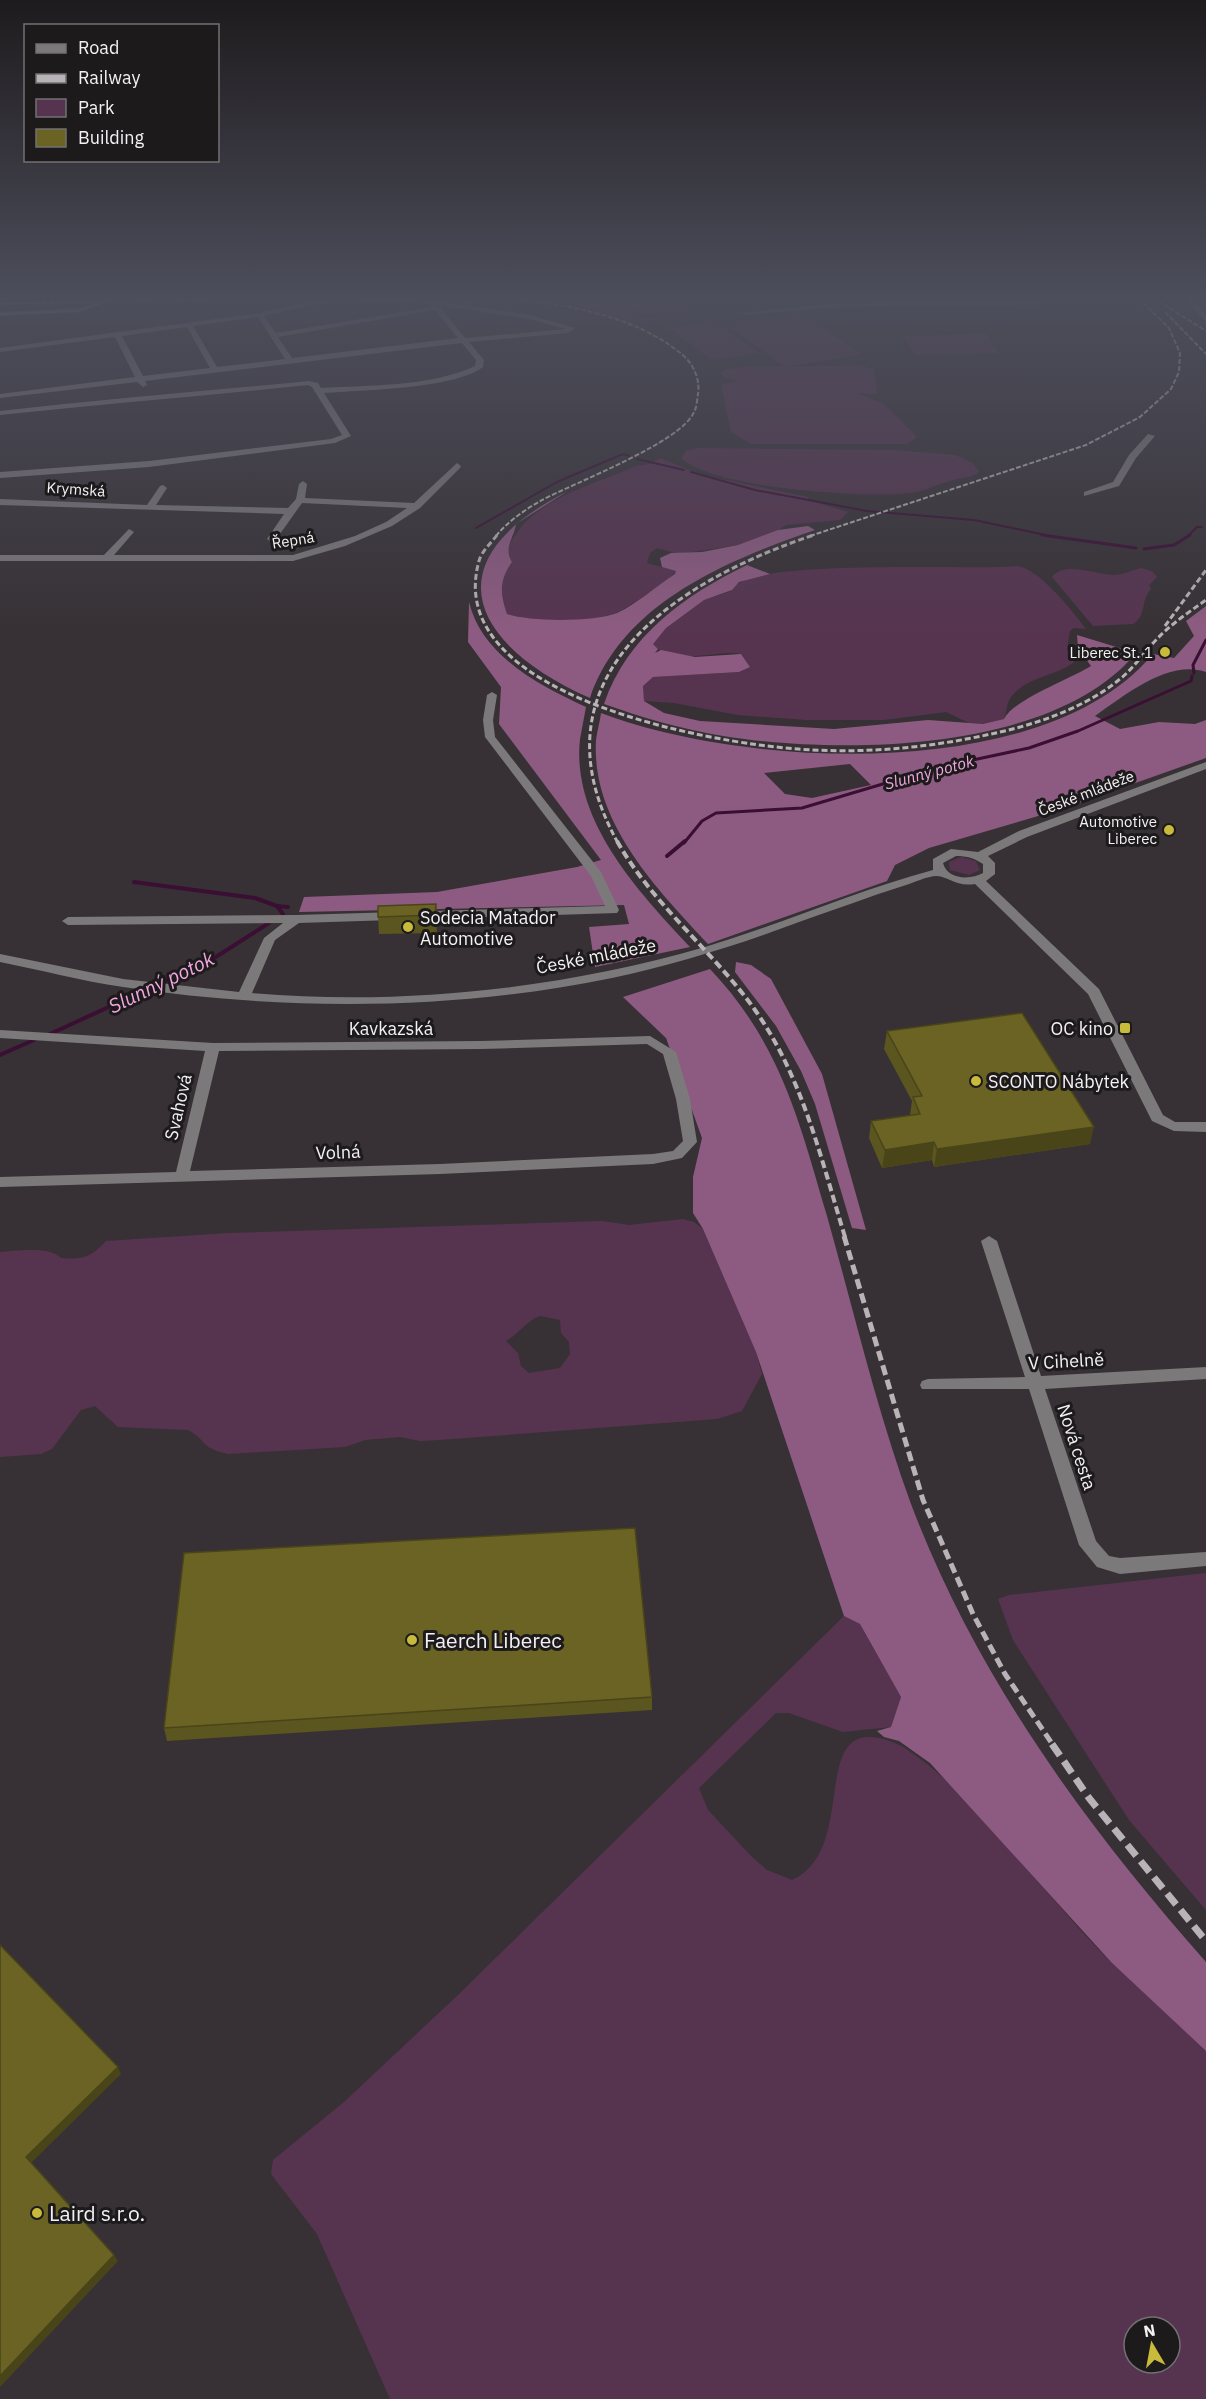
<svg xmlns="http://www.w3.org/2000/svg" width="1206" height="2399" viewBox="0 0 1206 2399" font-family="'IBM Plex Sans',sans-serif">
	<rect width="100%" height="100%" fill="#373135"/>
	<g fill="#56344f" fill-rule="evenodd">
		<path d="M594,297H618L623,308L634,318L678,317L635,322L576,305Z"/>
		<path d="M626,297H678L688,311L637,314Z"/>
		<path d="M802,313L862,354L785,367L857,365L874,369L877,394L857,393L884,404L917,437L907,444H751L731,432L721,385L738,380L726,378L720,373C729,364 769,368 784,366L726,324Z"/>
		<path d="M714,321L759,353L712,360L669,328Z"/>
		<path d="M986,334L998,353L915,355L904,336Z"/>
		<path d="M698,448L896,450L955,455L973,463L979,472C972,478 962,477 953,480C938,484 926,491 910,493C863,498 715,489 681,458L686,451Z"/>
		<path d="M660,458L702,475L808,497V500L848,512L840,520L786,525L772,535L738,545L679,554L657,548L650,553L647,563L677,571C667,581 628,608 616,613C592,623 531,623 507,614C500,593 499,581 512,562C504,549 509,545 516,534C542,497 592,485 631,468C643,463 646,468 660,458Z"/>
		<path d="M1018,566C1040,570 1072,610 1086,629L1074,628L1070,631L1067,649L1074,662C1055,677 1027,676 1011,697C1006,704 1007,712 1004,719L983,724L969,723L946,712L884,720H806L738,715L674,703L644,701L643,686L653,677L739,672L750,667L741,654C719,649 673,668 653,644C660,627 688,608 704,600C713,596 723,595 732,590C743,557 977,571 1018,566Z"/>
		<path d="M1142,568L1153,572L1157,577L1149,585L1151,589C1140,601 1147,616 1133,624L1093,626L1052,577C1064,560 1097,575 1115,575C1126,574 1132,570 1142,568Z"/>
		<path d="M961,857L976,861L980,870L969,875L950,870L949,862Z"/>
		<path d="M683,1219L694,1222L703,1229L756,1352L762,1374L742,1411L717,1419L439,1440L420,1441L400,1437L365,1440L345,1447L228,1454C200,1448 208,1441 188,1430L118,1427L95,1406L81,1410L52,1449L41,1454L0,1457V1252C17,1251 49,1246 61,1258C82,1260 92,1257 106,1241L229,1233L602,1221L629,1225ZM540,1316L560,1320L561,1333L569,1342L570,1354L560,1368L529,1373L521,1366L518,1353L506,1341C520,1333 526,1321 540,1316Z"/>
		<path d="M1206,1573V1910L1129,1820L1013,1640L998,1599L1009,1595Z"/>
		<path d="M844,1616L860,1624L901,1697L891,1727L843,1732L789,1713H776L699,1788L708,1810L751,1856L767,1870L792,1880C850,1854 820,1755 858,1739C872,1733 897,1742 909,1751C959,1784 996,1836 1036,1880C1062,1908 1086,1938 1113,1964C1144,1993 1176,2022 1206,2051V2399H390L317,2234L271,2174L273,2160L344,2102L458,1995ZM1134,2327H1170V2363H1134Z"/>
	</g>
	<g fill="#8d5b81" fill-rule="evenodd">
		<path d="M568,491L516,524C514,539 503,547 512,562C499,581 500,593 507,614C529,622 595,622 617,613C637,604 656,586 675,574L676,571L662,567L660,558L671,553L702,552L738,545L778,530L808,526L815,530C728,560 622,603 590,698C469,644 431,560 568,491Z"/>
		<path d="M747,565L770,574L739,582L732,590L704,600L666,628L653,644L658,649L655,653L661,650L695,657L741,654L750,667L739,672L653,677L643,686L644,701L664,713L700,721L834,729L928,720L983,724L1004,719C1013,700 1070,679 1091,666L1078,648L1077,635L1136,653C1053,753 841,755 723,736C682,729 643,718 604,704C627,636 685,595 747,565Z"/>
		<path d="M469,602C482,656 540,686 586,707C584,718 582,728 580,739C571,821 639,892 690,947L595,967L589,927L629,924L624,905L299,912L304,897L437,892L577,867L601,860L499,724L501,687L468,642Z"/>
		<path d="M1206,606V672C1169,659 1125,695 1095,716L1120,729L1159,722L1195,724L1206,720V758L1062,809L929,848L895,865L887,881L708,944C657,889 591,822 596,740C597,731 600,722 601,713C746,768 1044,784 1153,654L1174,658L1194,636L1186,621ZM850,764L871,785L812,798L785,794L764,773Z"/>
		<path d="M736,962L751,965L771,979L822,1074L866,1230L852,1228L815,1104L801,1071L776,1026L735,972Z"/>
		<path d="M710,969C781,1044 799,1121 827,1216C854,1312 877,1411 911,1504C976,1676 1085,1825 1206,1962V2051L1112,1963L930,1763L899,1741L884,1737L877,1731L891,1727L901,1697L860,1624L844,1616L756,1352L703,1229L693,1213V1177L702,1138L666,1038L623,997Z"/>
	</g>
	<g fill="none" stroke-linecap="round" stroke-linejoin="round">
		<g stroke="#3a0f33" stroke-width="2">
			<path d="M637,459L684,470"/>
			<path d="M691,472L755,490L867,511L974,520L1050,536"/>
			<path d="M476,528L557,482L623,454L629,456"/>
			<path d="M1188,536L1197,527H1202"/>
		</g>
		<g stroke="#3a0f33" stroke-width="3">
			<path d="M1042,535L1136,548"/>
			<path d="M1144,549L1174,545L1190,535"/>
			<path d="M1194,673L1193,665L1206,640"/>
			<path d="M684,843L702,821L716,813L802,808L940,767L1029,748L1078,731L1191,681L1192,676"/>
		</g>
		<g stroke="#3a0f33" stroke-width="4">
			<path d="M667,856L685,841"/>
			<path d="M134,882L255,898L277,906"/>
			<path d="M283,914L277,906L288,907"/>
			<path d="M50,1034L211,960L269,923"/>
			<path d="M0,1055L34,1040"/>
		</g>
		<g fill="#7c797b" fill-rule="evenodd">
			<path d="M109,297H120L80,312L0,316V312L79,308Z"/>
			<path d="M381,297H405L465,305L462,303L466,301L498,297L466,305L530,315L575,328L568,333L469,342L484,360L483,367C454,389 362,390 324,393L351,436L335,443L149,467L0,478V472L149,461L331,439L342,435L312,387L308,385C205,396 103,404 0,415V411C103,399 206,391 309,381L318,383L321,388C371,385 429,387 475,366L476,360L462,343L145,381L147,385L143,387L137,382L0,398V394L135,377L115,337L0,352V348L260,313L316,300ZM398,301L430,304L432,307L276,333L264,316L316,304ZM438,305L530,319L566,329L465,338ZM435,310L458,338L292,358L278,337ZM258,317L285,359L217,367L193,326ZM187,327L210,368L143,376L122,336Z"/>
			<path d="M1047,297H1054L1052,302L1032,305L836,307L746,315L742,313L836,303L1032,301Z"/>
			<path d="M1184,297H1191L1206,315V322Z"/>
			<path d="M1148,434L1155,436L1136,458L1119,486L1084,496V492L1113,482L1129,455Z"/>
			<path d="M457,463L461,466L460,468L420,508L392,526L345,546L293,561H0V555H104L129,529L134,532L114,555H293L355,536L386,522L407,508L302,503L275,541L272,542L267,539L284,514L0,505V499L147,505L160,486L163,485L167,488L156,505L288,508L296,499L299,484L303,481L307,484L305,498L414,503Z"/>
			<path d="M492,692L497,695L493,720L495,737L601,872L619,910L617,913L299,923L275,940L252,993C402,1006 560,989 705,947C782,924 855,891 933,870V859L951,849L978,852L1019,831L1206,762V769L1027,837L988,856L995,863V874L986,881L1099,989L1163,1115L1175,1122H1206V1132L1174,1131L1152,1121L1088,994L975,884C956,887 949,877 937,876C927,876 913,883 903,886C868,897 834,910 799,922C738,945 676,964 612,978C451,1011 285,1011 123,987C81,981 41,970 0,962V954L123,979L239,992L264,938L283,923L68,925L62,921L68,917L296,915L605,906L591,876L485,737L483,720L487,695ZM956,856C967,856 974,858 983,864V873C971,880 947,880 943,863Z"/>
			<path d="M0,1030L213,1043L481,1041L650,1036L676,1052L690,1099L697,1142L682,1158L653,1164L440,1174L0,1187V1177L176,1172L205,1051L0,1038ZM647,1044L663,1054L676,1099L683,1141L673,1151L653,1154L440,1164L190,1171L219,1051L481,1049Z"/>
			<path d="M989,1236L997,1241L1041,1376L1206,1367V1379L1045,1389L1096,1541L1109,1556L1120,1558L1206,1552V1566L1120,1574L1097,1567L1079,1545L1029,1389H922L920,1385L922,1381L928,1379L1025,1377L981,1241Z"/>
		</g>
		<path stroke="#b8b3b6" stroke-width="1.5" d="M0,314L77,311L120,297"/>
		<g stroke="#b8b3b6" stroke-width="2" stroke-dasharray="5 2" stroke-linecap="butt">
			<path d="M1152,297L1206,331"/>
			<path d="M0,304L324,297"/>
			<path d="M1165,312L1206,354"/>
			<path d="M496,536C507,522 526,509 542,500C574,483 682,442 694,412C697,407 697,399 698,394C700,381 695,367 685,357C635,313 561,304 497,297"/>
			<path d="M810,536L1086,445L1140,417L1171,389L1179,372L1180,353L1169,328L1137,297"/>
		</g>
		<g stroke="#b8b3b6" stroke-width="3" stroke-dasharray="6 3" stroke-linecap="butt">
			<path d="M497,535C492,542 481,552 479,561C441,695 709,743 798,749C862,754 928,748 991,734C1035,725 1085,708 1120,679C1134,668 1144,652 1156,640C1171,624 1189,612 1206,600"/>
			<path d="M1165,626L1206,570"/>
			<path d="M618,843C526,678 675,581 814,535"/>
		</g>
		<path stroke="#b8b3b6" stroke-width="4" stroke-dasharray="8 4" stroke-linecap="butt" d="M617,841C653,905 713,951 755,1010C803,1078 821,1159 845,1237"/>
		<path stroke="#b8b3b6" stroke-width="5" stroke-dasharray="10 5" stroke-linecap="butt" d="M844,1236L923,1500L973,1614L1005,1674L1053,1745"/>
		<path stroke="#b8b3b6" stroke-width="7" stroke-dasharray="14 7" stroke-linecap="butt" d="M1052,1744L1089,1798L1206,1941"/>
	</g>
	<g fill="#5b551f">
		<path d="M436,904L437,933L379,934L378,917Z"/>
		<path d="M887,1031L1090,1144L934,1167L932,1160L882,1168L869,1138L871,1121L910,1115L912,1101L884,1049Z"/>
		<path d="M652,1697V1710L167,1741L164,1728Z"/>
	</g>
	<g fill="#4a4519">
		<path d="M436,904L437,921V933L435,915Z"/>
		<path d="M1094,1127L1090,1144L934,1167L937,1149Z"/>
		<path d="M934,1142L932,1160L882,1168L885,1150Z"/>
		<path d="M118,2067L121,2074L30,2164L26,2157Z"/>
		<path d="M114,2255L118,2261L0,2387V2376Z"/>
	</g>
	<g fill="#6a6324" stroke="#4a4519" stroke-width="1.5">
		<path d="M436,904L435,915L378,917V906Z"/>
		<path d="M1022,1013L1094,1127L937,1149L934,1142L885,1150L871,1121L920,1114L913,1097L922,1096L887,1031Z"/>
		<path d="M635,1528L652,1697L164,1728L184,1553Z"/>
		<path d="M0,1945L118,2067L26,2157L114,2255L0,2376Z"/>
	</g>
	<linearGradient id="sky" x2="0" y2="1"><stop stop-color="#1e1b1d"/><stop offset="0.47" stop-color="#4d4e5c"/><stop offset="1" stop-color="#4d4e5c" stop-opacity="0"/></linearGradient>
	<rect width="1206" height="633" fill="url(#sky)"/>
	<g fill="#c8bb3b" stroke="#1d1a1c" stroke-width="2">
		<circle cx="1165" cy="652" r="6"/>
		<circle cx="1169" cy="830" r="6"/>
		<circle cx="408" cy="927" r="6"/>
		<rect x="1119" y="1022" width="12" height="12" rx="3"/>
		<circle cx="976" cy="1081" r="6"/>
		<circle cx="412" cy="1640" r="6"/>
		<circle cx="37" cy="2213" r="6"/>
	</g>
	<g text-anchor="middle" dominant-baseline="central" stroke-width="6" stroke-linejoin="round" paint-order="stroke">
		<g font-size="15" fill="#f4f0f3" stroke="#1d1a1c">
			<text transform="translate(76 489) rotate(4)">Krymská</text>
			<text transform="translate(293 540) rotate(-9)">Řepná</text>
			<text transform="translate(1086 793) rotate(-21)">České mládeže</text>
		</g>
		<g font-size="15" fill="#f4f0f3" stroke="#1d1a1c" text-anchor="end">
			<text x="1153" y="652">Liberec St. 1</text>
			<text x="1157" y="821">Automotive<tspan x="1157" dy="17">Liberec</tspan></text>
		</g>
		<g font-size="16" font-style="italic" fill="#f2a7e1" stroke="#1d1a1c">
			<text transform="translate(929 772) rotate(-15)">Slunný potok</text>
		</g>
		<g font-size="18" fill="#f4f0f3" stroke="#1d1a1c" text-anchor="start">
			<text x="420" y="917">Sodecia Matador<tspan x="420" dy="21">Automotive</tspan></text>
			<text x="1113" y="1028" text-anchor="end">OC kino</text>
			<text x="988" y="1081">SCONTO Nábytek</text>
		</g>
		<g font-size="18" fill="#f4f0f3" stroke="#1d1a1c">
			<text transform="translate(596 956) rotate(-11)">České mládeže</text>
			<text x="391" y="1028">Kavkazská</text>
			<text transform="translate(178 1107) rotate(-77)">Svahová</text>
			<text transform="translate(338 1152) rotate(-2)">Volná</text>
			<text transform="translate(1066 1361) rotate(-3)">V Cihelně</text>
			<text transform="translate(1077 1447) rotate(72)">Nová cesta</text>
		</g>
		<g font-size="20" font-style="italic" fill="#f2a7e1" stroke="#1d1a1c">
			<text transform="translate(161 982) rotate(-26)">Slunný potok</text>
		</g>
		<g font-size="21" fill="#f4f0f3" stroke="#1d1a1c" text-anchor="start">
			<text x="424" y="1640">Faerch Liberec</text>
			<text x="49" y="2213">Laird s.r.o.</text>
		</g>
	</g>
	<rect x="24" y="24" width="195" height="138" fill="#1d1a1c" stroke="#737072" stroke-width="1.5"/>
	<rect x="36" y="44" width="30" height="9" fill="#7c797b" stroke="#737072" stroke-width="1.5"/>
	<text x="78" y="54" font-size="18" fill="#f4f0f3">Road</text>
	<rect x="36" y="74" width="30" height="9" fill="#b8b3b6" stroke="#737072" stroke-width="1.5"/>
	<text x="78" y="84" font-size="18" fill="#f4f0f3">Railway</text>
	<rect x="36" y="99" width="30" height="18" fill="#56344f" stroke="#737072" stroke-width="1.5"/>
	<text x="78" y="114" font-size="18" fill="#f4f0f3">Park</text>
	<rect x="36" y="129" width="30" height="18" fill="#6a6324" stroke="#737072" stroke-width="1.5"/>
	<text x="78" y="144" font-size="18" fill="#f4f0f3">Building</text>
	<g transform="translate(1152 2345) rotate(350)"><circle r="28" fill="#1d1a1c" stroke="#737072" stroke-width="1.5"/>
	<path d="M0-4.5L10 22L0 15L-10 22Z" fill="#c8bb3b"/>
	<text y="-9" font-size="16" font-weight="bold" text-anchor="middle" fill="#f4f0f3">N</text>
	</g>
</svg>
